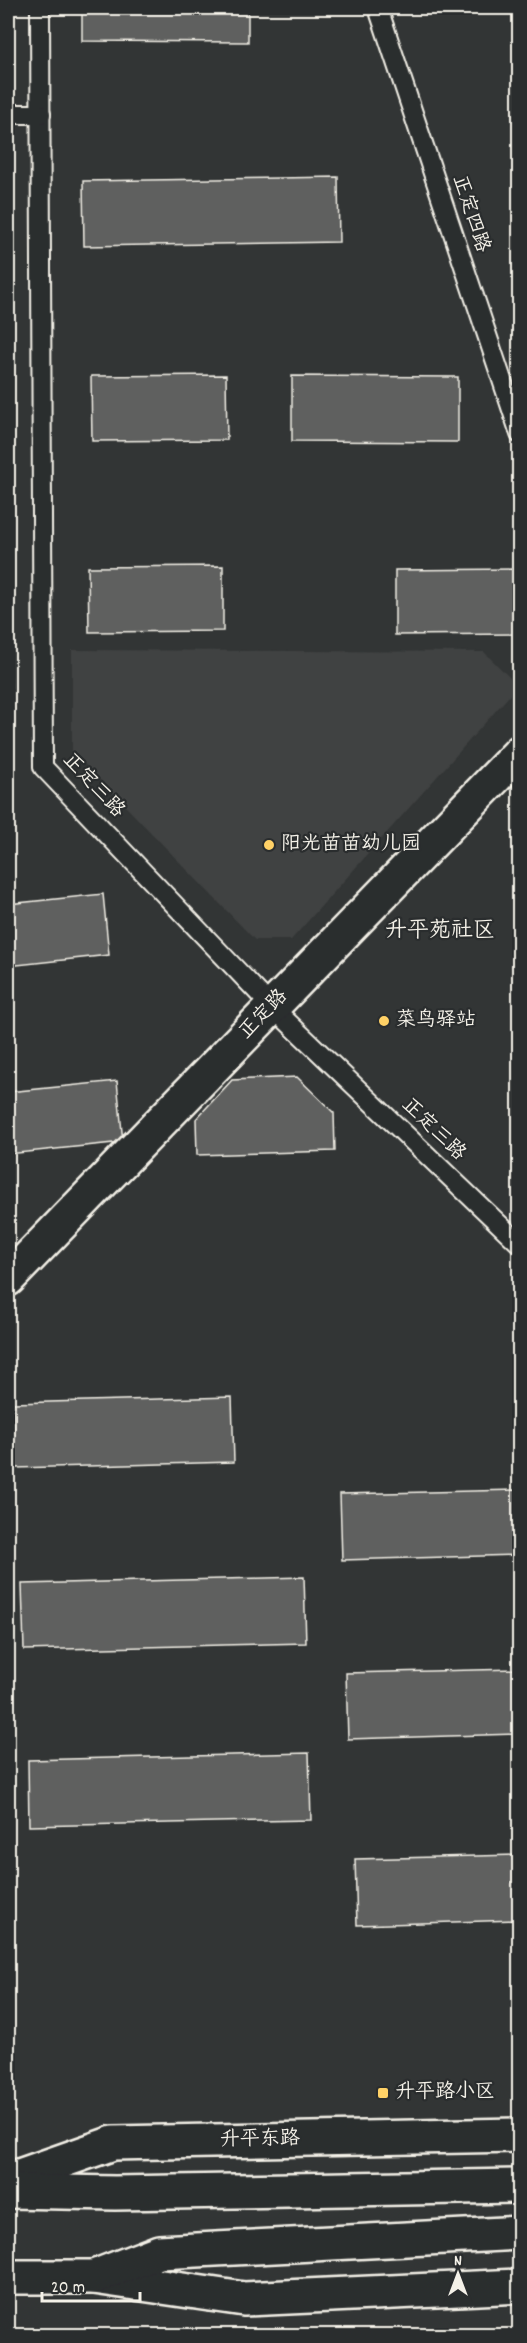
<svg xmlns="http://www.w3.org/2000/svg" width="527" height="2343" viewBox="0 0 527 2343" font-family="Dekko,'LXGW WenKai TC',sans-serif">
	<rect width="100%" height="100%" fill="#323535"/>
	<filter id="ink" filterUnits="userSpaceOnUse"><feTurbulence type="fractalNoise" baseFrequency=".0167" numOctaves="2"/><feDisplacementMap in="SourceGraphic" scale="12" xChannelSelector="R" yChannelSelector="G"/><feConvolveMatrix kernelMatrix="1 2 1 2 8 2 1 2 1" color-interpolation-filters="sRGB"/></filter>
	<g filter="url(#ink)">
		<path fill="#404242" d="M72,650L484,652L518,686L291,940H255L72,751Z"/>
		<g fill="#5f605f" stroke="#f4f1e8" stroke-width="1.5">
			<path d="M82,8H248V42L82,41Z"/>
			<path d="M338,177L339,242L84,246L83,181Z"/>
			<path d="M8,327H9L10,393H8Z"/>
			<path d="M226,375L227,440L92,441L91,376Z"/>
			<path d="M292,376L458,377V442L292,441Z"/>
			<path d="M8,495H9L11,561H8Z"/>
			<path d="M223,566V631L89,632L88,567Z"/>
			<path d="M520,569V634L395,635V570Z"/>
			<path d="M10,657L11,723H8V658Z"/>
			<path d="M103,894L109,955L8,966V904Z"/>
			<path d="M297,1077L334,1113L335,1151L197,1155L196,1119L232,1080Z"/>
			<path d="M117,1081L123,1142L8,1154V1092Z"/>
			<path d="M232,1397L234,1462L15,1468L13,1403Z"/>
			<path d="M520,1490V1555L342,1560L340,1494Z"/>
			<path d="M304,1577L306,1643L24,1650L22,1584Z"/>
			<path d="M520,1669V1734L348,1739L346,1673Z"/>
			<path d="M309,1753L311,1820L29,1826L28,1760Z"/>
			<path d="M520,1855V1920L357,1925L355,1859Z"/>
		</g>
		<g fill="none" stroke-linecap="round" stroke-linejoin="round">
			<g stroke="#f4f1e8" stroke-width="22">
				<g id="lane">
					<path d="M40,8L43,767L272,1007L520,1244"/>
					<path d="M378,8L520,434"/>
					<path d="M8,114H41"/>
				</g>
			</g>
			<g stroke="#f4f1e8" stroke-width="38">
				<path id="street" d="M8,1279L520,752"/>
			</g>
			<g stroke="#f4f1e8" stroke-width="38">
				<g id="secondary">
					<path d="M8,2180L113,2143L520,2135"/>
					<path d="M94,2277L244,2299L520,2286"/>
				</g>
			</g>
			<g stroke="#f4f1e8" stroke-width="38">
				<g id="primary">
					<path d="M8,2191L115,2193L520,2186"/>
					<path d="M8,2277H94L159,2252L520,2233"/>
				</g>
			</g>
			<use href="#lane" stroke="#2a2d2e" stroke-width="18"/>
			<use href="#street" stroke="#2a2d2e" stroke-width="33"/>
			<use href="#secondary" stroke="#2a2d2e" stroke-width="33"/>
			<use href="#primary" stroke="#2a2d2e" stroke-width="33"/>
		</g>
	</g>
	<g fill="#ffd166" stroke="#2a2d2e" stroke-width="2">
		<circle cx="269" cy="845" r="6"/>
		<circle cx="384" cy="1021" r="6"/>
		<rect x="377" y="2087" width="12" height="12" rx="3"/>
	</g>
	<g text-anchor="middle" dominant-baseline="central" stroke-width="4.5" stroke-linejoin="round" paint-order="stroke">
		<g font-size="20" fill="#f4f1e8" stroke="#2a2d2e">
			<text transform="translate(470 214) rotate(72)">正定四路</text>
			<text transform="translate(93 786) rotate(47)">正定三路</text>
			<text transform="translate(264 1015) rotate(-46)">正定路</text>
			<text transform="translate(433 1130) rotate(44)">正定三路</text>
			<text transform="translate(260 2140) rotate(-1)">升平东路</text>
		</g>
		<g font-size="20" fill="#f4f1e8" stroke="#2a2d2e" text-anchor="start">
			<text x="281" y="845">阳光苗苗幼儿园</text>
			<text x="396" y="1021">菜鸟驿站</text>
			<text x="395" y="2093">升平路小区</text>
		</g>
		<g font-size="22" fill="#f4f1e8" stroke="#2a2d2e">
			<text x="440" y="931">升平苑社区</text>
		</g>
	</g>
	<rect width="527" height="2343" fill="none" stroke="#2a2d2e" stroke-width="30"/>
	<rect x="15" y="15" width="497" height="2313" fill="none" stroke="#f4f1e8" stroke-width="2" filter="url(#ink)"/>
	<g transform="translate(458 2274)" stroke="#2a2d2e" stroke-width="4.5" paint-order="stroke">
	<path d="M0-4.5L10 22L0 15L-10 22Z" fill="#f4f1e8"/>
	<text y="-9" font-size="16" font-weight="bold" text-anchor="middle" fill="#f4f1e8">N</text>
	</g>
	<path d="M42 2292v9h98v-9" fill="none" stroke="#f4f1e8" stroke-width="3"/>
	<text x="51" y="2292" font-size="18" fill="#f4f1e8" stroke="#2a2d2e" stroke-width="4.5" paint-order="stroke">20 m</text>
</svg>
